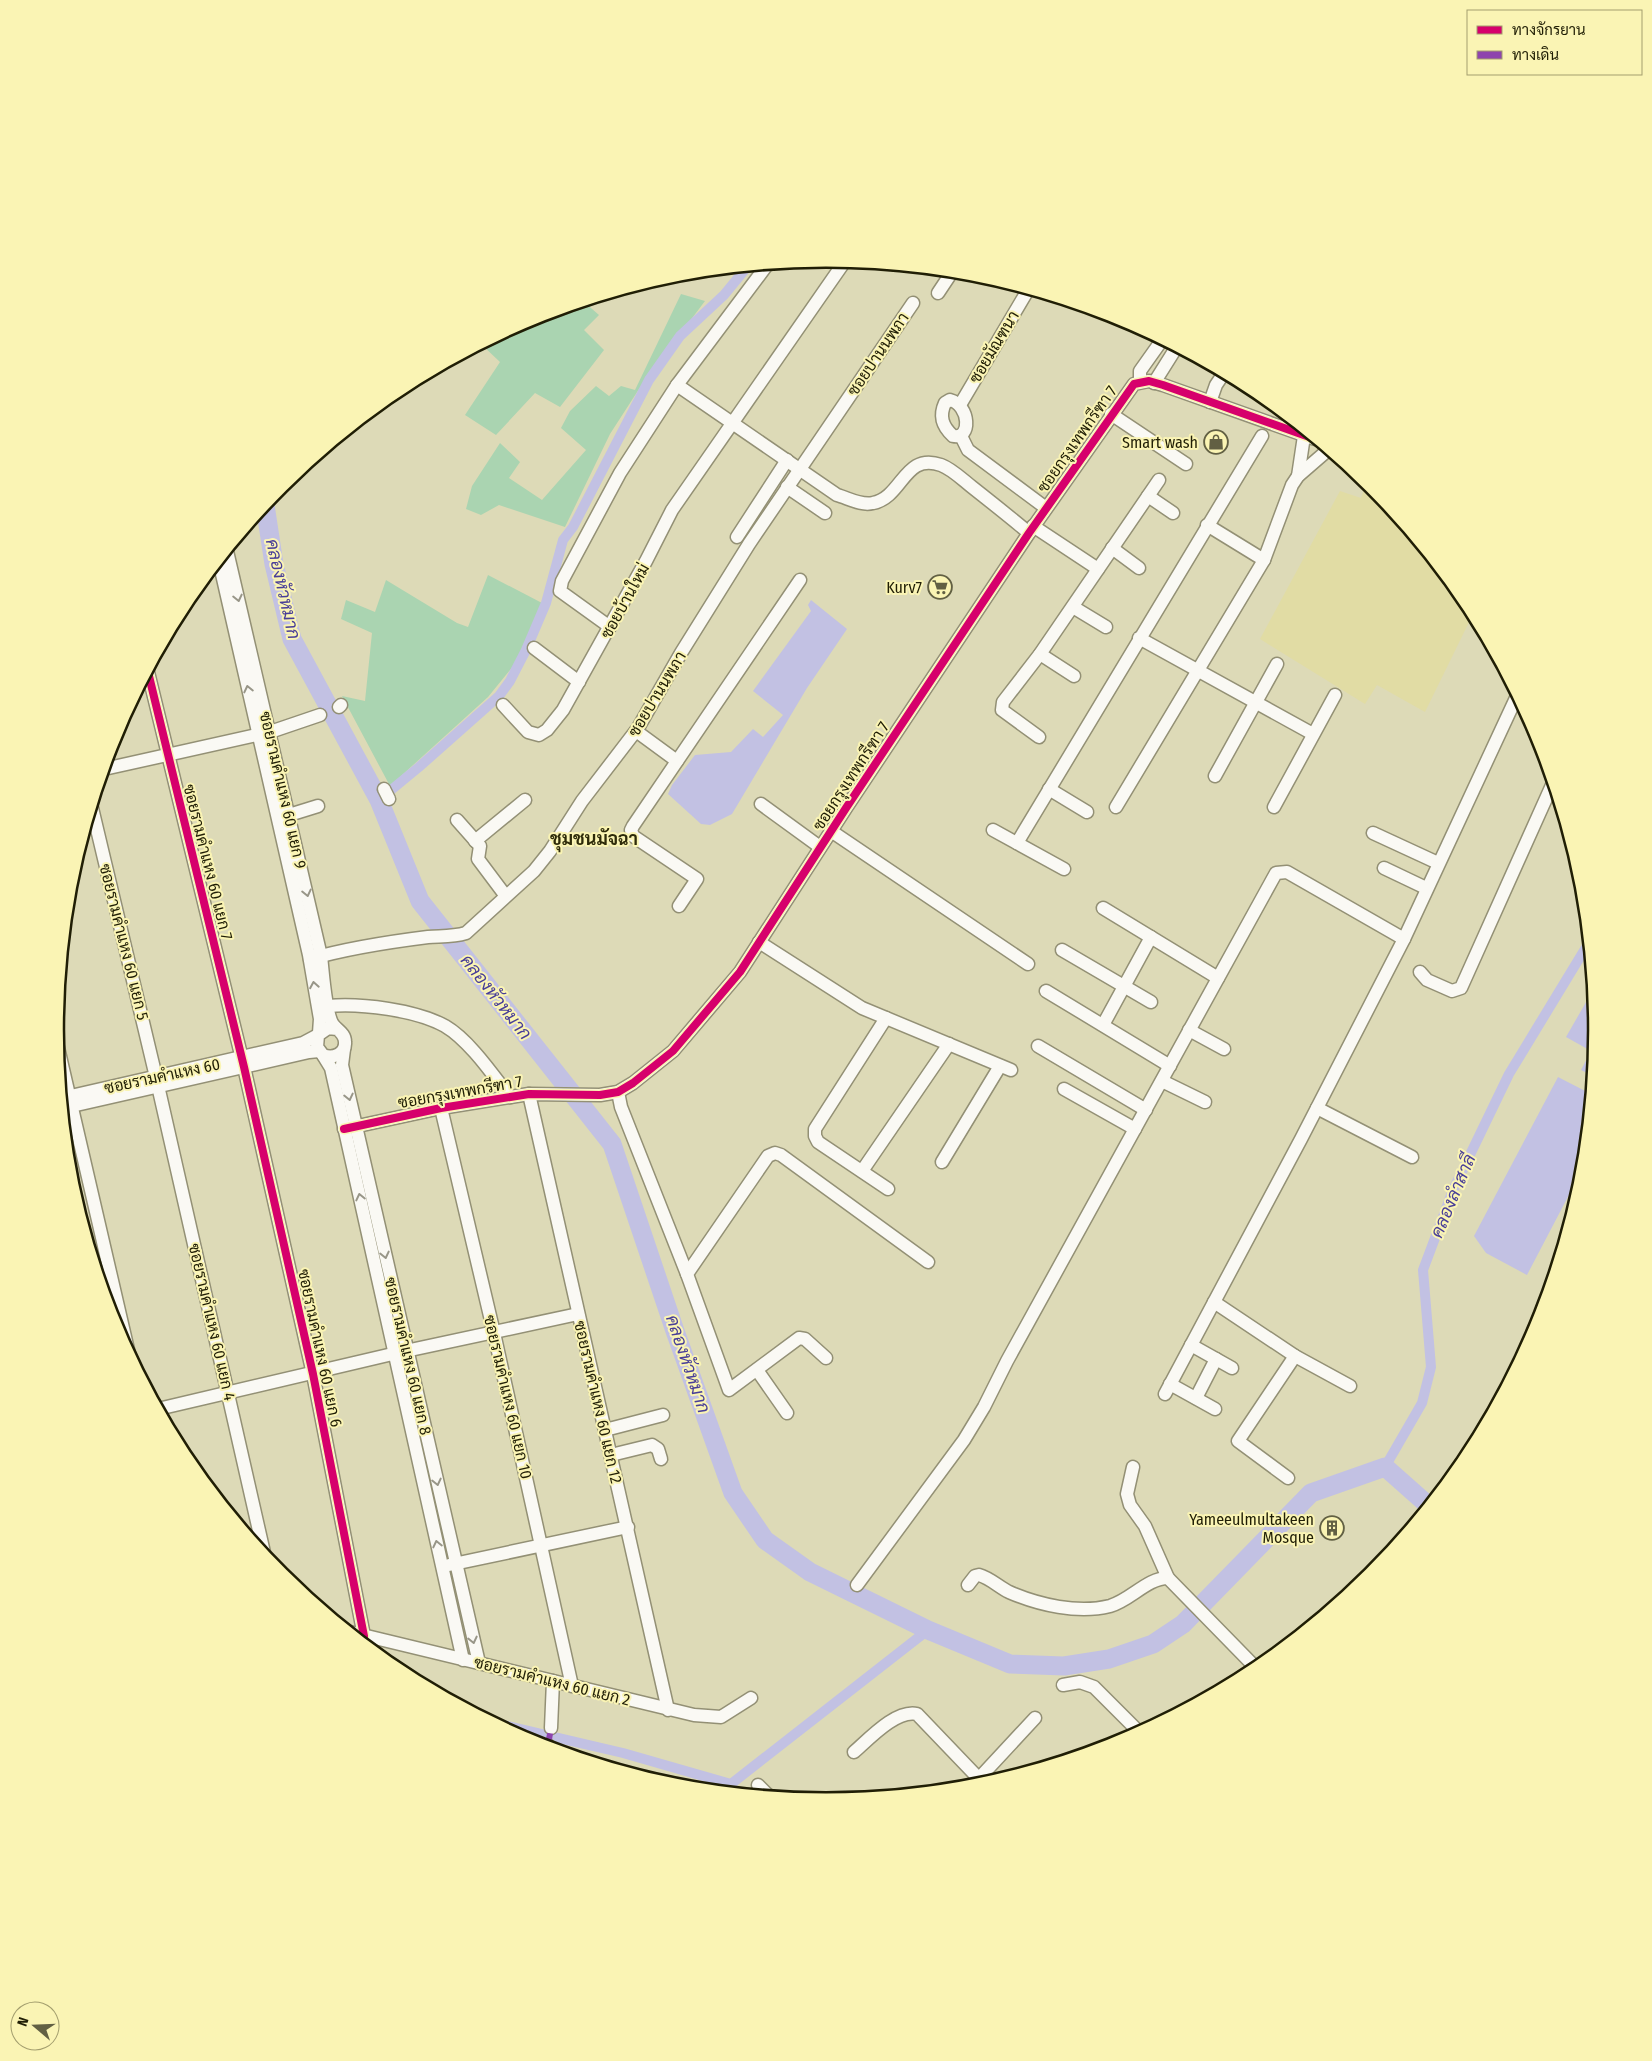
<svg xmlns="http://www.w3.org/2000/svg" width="1652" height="2061" viewBox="0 0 1652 2061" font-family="'Fira Sans Condensed',Sarabun,sans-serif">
	<rect width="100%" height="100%" fill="#dddab7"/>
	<path fill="#e1dca4" d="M1367,482L1467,602L1473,614L1425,712L1377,685L1365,704L1260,639L1340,491L1361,498Z"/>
	<g fill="#aad4b1">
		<path d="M681,294L705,301L641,386L610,434L565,527L499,505L481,515L466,509L472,486L500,443L520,462L509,478L542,500L586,450L561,428L570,411L596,386L609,396L621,386L635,390Z"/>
		<path d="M584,302L599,315L584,330L604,350L560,407L535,393L496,435L465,415L500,362L482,345L531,318Z"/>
		<path d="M488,575L542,603L515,664L488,697L390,786L342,696L365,701L372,633L341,619L346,600L375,612L386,580L457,623L468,627Z"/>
	</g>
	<g fill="#c2c1e3">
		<path d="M811,600L847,629L807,688L732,814L710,825L701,824L668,794L672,785L695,755L731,752L753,729L763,737L783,715L753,691L811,611L808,605Z"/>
		<path d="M1593,990L1597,1030L1593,1076L1581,1070L1591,1051L1566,1037Z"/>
		<path d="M1558,1077L1591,1094L1583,1168L1527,1275L1486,1253L1474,1236Z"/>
	</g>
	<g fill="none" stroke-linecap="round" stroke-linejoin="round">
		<g stroke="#c2c1e3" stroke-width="10">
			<path d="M379,800L419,767L499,696L510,681L526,650L546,603L563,540L573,527L649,380L680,336L724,295L747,267"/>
			<path d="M1385,1467L1422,1403L1431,1367L1423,1270L1453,1190L1509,1074L1588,944"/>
			<path d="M494,1723L623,1753L731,1784L928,1630"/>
		</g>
		<path stroke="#c2c1e3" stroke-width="19" d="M265,505L274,564L292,639L379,800L420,901L612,1144L675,1331L733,1493L765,1540L810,1572L928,1630L1010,1664L1064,1666L1109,1659L1153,1644L1183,1624L1311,1493L1385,1467L1429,1506"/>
		<g stroke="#939075" stroke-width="15">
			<g id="minor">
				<path d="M938,293L952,272"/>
				<path d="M1140,382V371L1162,340"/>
				<path d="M1154,383L1176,348"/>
				<path d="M677,385L837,495C848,498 861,506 873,503C903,497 904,452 941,465C952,469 963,480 972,487C991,502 1010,517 1029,533"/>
				<path d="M950,400C970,405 972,440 953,436C942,426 939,416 945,403Z"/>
				<path d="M1210,402L1216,385L1224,373"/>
				<path d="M960,405L1028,290"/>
				<path d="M1111,414L1186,464"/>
				<path d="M961,436L968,450L1046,508"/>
				<path d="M1298,476L1304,436"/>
				<path d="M787,487L825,513"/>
				<path d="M1148,496L1173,513"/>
				<path d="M1207,525L1264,560"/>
				<path d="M1033,526L1098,569"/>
				<path d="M737,537L787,460"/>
				<path d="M1112,548L1139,568"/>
				<path d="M227,551L321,956C323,973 325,1009 332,1023C336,1030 345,1032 345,1042C346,1054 333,1059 323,1055L317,1047L318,1035L328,1028L337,1029"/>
				<path d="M219,561L309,955L320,1019L319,1033"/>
				<path d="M1073,607L1106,627"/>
				<path d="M610,627L560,591L562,581L620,473L677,385L767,265"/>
				<path d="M1139,638L1313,734"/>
				<path d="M534,648L579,682"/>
				<path d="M1040,654L1074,676"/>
				<path d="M148,672L244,1067L313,1374L364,1636"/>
				<path d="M503,705L528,732L539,735L547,730L563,710L646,561L672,510L845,261"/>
				<path d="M339,707L341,705"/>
				<path d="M636,731L677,761"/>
				<path d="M1039,737L1002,710L1003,702L1040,654L1159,480"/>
				<path d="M104,769L270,732L320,715"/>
				<path d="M1215,776L1277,664"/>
				<path d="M384,789L389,799"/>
				<path d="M1049,789L1087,812"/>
				<path d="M761,804L820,847"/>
				<path d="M1116,807L1264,560L1292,485L1298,476L1328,450"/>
				<path d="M1274,807L1335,695"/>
				<path d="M92,808L156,1077L265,1557"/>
				<path d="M289,815L318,806"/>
				<path d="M457,820L480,846L478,859L505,895"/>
				<path d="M993,830L1064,869"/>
				<path d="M831,831L1028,964"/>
				<path d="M1373,833L1438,863"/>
				<path d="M475,841L525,800"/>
				<path d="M1017,843L1262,436"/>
				<path d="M1384,868L1426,888"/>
				<path d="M679,906L697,879L633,836L631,830L633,826L800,580"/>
				<path d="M1103,908L1218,978"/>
				<path d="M759,942L862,1008L1011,1070"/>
				<path d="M1062,950L1151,1002"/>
				<path d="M310,959C348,948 388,942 428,937C441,936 453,937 466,933L534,871L550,851L582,801L638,728L681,653L749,544L913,303"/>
				<path d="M1420,972L1427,980L1452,991L1461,988L1553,783"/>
				<path d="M1046,991L1170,1066"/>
				<path d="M328,1006C361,1003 416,1010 445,1026C469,1040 493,1075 510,1097"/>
				<path d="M886,1018L815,1129V1136L818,1142L888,1189"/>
				<path d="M1103,1025L1151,937"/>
				<path d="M1189,1030L1224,1049"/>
				<path d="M56,1039L129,1354"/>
				<path d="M1038,1046L1146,1110"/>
				<path d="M344,1049L342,1065L479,1663"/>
				<path d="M323,1055L331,1068L463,1660"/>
				<path d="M1162,1081L1205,1102"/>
				<path d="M1064,1089L1135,1129"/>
				<path d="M618,1092L621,1107L687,1274"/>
				<path d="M529,1094L668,1710"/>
				<path d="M62,1098L303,1043L318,1035"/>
				<path d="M63,1108L309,1052L319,1051"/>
				<path d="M441,1108L494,1333L572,1686"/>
				<path d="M1317,1108L1412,1157"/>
				<path d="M344,1129L441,1108L529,1094L600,1095L618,1092L633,1083L673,1051L740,972L846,808L1029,533L1134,384L1149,381L1163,385L1315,439"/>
				<path d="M942,1162L1000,1066"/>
				<path d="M862,1171L949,1044"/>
				<path d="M1214,1302L1295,1356L1350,1386"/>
				<path d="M1191,1345L1232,1368"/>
				<path d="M826,1358L805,1339L799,1338L729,1390L687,1274L768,1156L775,1153L781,1155L928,1262"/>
				<path d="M757,1370L787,1413"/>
				<path d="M1170,1384L1215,1409"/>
				<path d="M1165,1394L1301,1139L1404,939L1517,696"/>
				<path d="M1196,1398L1216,1359"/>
				<path d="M158,1409L401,1352L578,1314"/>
				<path d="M605,1430L663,1415"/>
				<path d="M611,1455L652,1445L658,1449L661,1459"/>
				<path d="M1133,1467L1127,1494L1130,1505L1145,1526L1168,1578"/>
				<path d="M1288,1478L1238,1441L1295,1356"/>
				<path d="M449,1565L628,1527"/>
				<path d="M857,1585L964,1440L984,1407L1007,1361L1276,873L1287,872L1404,939"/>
				<path d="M968,1585L975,1576L979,1575C990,1578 999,1587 1009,1592C1039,1605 1078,1614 1110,1606C1131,1600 1147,1578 1168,1578L1257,1669"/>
				<path d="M350,1632L694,1715L721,1717L751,1698"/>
				<path d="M1063,1685L1080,1682L1094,1687L1140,1733"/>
				<path d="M551,1728L553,1681"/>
				<path d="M547,1748L548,1745"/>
				<path d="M854,1752C868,1740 896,1709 917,1714L984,1784"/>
				<path d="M758,1785L769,1796"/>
				<path d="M971,1787L1035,1718"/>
				<path d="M825,1801H826"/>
			</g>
		</g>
		<use href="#minor" stroke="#faf9f4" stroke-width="12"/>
		<path stroke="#8e44ad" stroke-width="6" stroke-dasharray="12 6" stroke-linecap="butt" d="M548,1745L551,1728"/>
		<g stroke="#faf4b4" stroke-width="11">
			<g id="cycleway">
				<path d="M148,672L244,1067L313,1374L364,1636"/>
				<path d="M344,1129L441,1108L529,1094L600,1095L618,1092L633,1083L673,1051L740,972L846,808L1029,533L1134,384L1149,381L1163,385L1315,439"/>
			</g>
		</g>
		<use href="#cycleway" stroke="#d6006c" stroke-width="8"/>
	</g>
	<defs><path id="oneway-chevron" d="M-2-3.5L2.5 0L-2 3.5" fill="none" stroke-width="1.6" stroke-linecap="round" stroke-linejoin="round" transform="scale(1.25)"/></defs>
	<g stroke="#989688">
		<use href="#oneway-chevron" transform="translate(238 598) rotate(77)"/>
		<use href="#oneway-chevron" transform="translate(248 689) rotate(-103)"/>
		<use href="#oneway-chevron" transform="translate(307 893) rotate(77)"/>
		<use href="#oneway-chevron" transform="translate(314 985) rotate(-100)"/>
		<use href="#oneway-chevron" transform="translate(349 1097) rotate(77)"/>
		<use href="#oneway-chevron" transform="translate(360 1197) rotate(-103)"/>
		<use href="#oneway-chevron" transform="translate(385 1255) rotate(77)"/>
		<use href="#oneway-chevron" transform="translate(437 1482) rotate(77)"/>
		<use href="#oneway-chevron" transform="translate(437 1544) rotate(-103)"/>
		<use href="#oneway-chevron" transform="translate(473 1640) rotate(77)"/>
	</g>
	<defs>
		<g id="shop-ring" transform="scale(1.25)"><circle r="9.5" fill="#faf4b4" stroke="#626043" stroke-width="1.5"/><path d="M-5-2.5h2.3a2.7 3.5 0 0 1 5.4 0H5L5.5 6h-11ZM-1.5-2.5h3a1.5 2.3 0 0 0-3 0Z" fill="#626043"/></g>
		<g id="supermarket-ring" transform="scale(1.25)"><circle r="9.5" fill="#faf4b4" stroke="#626043" stroke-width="1.5"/><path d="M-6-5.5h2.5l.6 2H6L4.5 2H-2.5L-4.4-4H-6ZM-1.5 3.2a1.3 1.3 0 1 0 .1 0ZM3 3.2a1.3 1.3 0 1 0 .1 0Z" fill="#626043"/></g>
		<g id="building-ring" transform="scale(1.25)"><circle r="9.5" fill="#faf4b4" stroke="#626043" stroke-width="1.5"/><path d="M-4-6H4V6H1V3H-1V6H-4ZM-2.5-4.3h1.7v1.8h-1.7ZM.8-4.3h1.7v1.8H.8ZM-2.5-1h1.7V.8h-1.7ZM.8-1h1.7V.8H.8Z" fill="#626043"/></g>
	</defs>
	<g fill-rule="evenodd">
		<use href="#shop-ring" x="1216" y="442"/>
		<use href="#supermarket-ring" x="940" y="587"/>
		<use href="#building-ring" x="1332" y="1528"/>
	</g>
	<g text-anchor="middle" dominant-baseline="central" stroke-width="4" stroke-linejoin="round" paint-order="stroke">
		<g font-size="16" fill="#201e05" stroke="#faf4b4">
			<text transform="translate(994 347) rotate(-59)">ซอยมัณฑนา</text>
			<text transform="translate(878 354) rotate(-56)">ซอยปานนพภา</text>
			<text transform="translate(1077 439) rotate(-55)">ซอยกรุงเทพกรีฑา 7</text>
			<text transform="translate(625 601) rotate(-61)">ซอยบ้านใหม่</text>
			<text transform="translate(657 694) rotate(-59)">ซอยปานนพภา</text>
			<text transform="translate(851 776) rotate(-57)">ซอยกรุงเทพกรีฑา 7</text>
			<text transform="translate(283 790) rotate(77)">ซอยรามคำแหง 60 แยก 9</text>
			<text transform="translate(208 862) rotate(76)">ซอยรามคำแหง 60 แยก 7</text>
			<text transform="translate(124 942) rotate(76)">ซอยรามคำแหง 60 แยก 5</text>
			<text transform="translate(162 1076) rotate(-12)">ซอยรามคำแหง 60</text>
			<text transform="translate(460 1092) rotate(-10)">ซอยกรุงเทพกรีฑา 7</text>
			<text transform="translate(212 1322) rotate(77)">ซอยรามคำแหง 60 แยก 4</text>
			<text transform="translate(320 1348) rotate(78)">ซอยรามคำแหง 60 แยก 6</text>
			<text transform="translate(408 1356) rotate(77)">ซอยรามคำแหง 60 แยก 8</text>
			<text transform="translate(508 1397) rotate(77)">ซอยรามคำแหง 60 แยก 10</text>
			<text transform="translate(598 1402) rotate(77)">ซอยรามคำแหง 60 แยก 12</text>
			<text transform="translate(552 1681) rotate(14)">ซอยรามคำแหง 60 แยก 2</text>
		</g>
		<g font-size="16" fill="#201e05" stroke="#faf4b4" text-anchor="end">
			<text x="1198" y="442">Smart wash</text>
			<text x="922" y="587">Kurv7</text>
			<text x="1314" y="1519">Yameeulmultakeen<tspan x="1314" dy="18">Mosque</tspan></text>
		</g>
		<g font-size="18" font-style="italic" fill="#483e98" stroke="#faf4b4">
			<text transform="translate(283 589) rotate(77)">คลองหัวหมาก</text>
			<text transform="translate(496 997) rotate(52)">คลองหัวหมาก</text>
			<text transform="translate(1453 1196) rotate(-67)">คลองลำสาลี</text>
			<text transform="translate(688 1364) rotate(71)">คลองหัวหมาก</text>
		</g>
		<g font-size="18" font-weight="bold" fill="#2d2a09" stroke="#faf4b4">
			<text x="594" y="839">ชุมชนมัจฉา</text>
		</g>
	</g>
	<path d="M0 0H1652V2061H0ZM64 1030a762 762 0 1 1 1524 0a762 762 0 1 1-1524 0Z" fill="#faf4b4" fill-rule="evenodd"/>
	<path fill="none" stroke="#201e05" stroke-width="2.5" d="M64 1030a762 762 0 1 1 1524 0a762 762 0 1 1-1524 0Z"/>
	<rect x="1467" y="10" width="175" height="65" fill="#faf4b4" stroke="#a39e6e"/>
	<rect x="1477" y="26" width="25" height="8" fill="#d6006c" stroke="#a39e6e"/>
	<text x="1512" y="35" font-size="15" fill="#201e05">ทางจักรยาน</text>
	<rect x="1477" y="51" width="25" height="8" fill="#8e44ad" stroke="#a39e6e"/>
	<text x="1512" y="60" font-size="15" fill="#201e05">ทางเดิน</text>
	<g transform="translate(35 2026) rotate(289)"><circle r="24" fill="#faf4b4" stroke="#a39e6e"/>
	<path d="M0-4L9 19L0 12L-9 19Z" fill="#626043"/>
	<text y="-8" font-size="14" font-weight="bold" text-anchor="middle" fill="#201e05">N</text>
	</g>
</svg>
